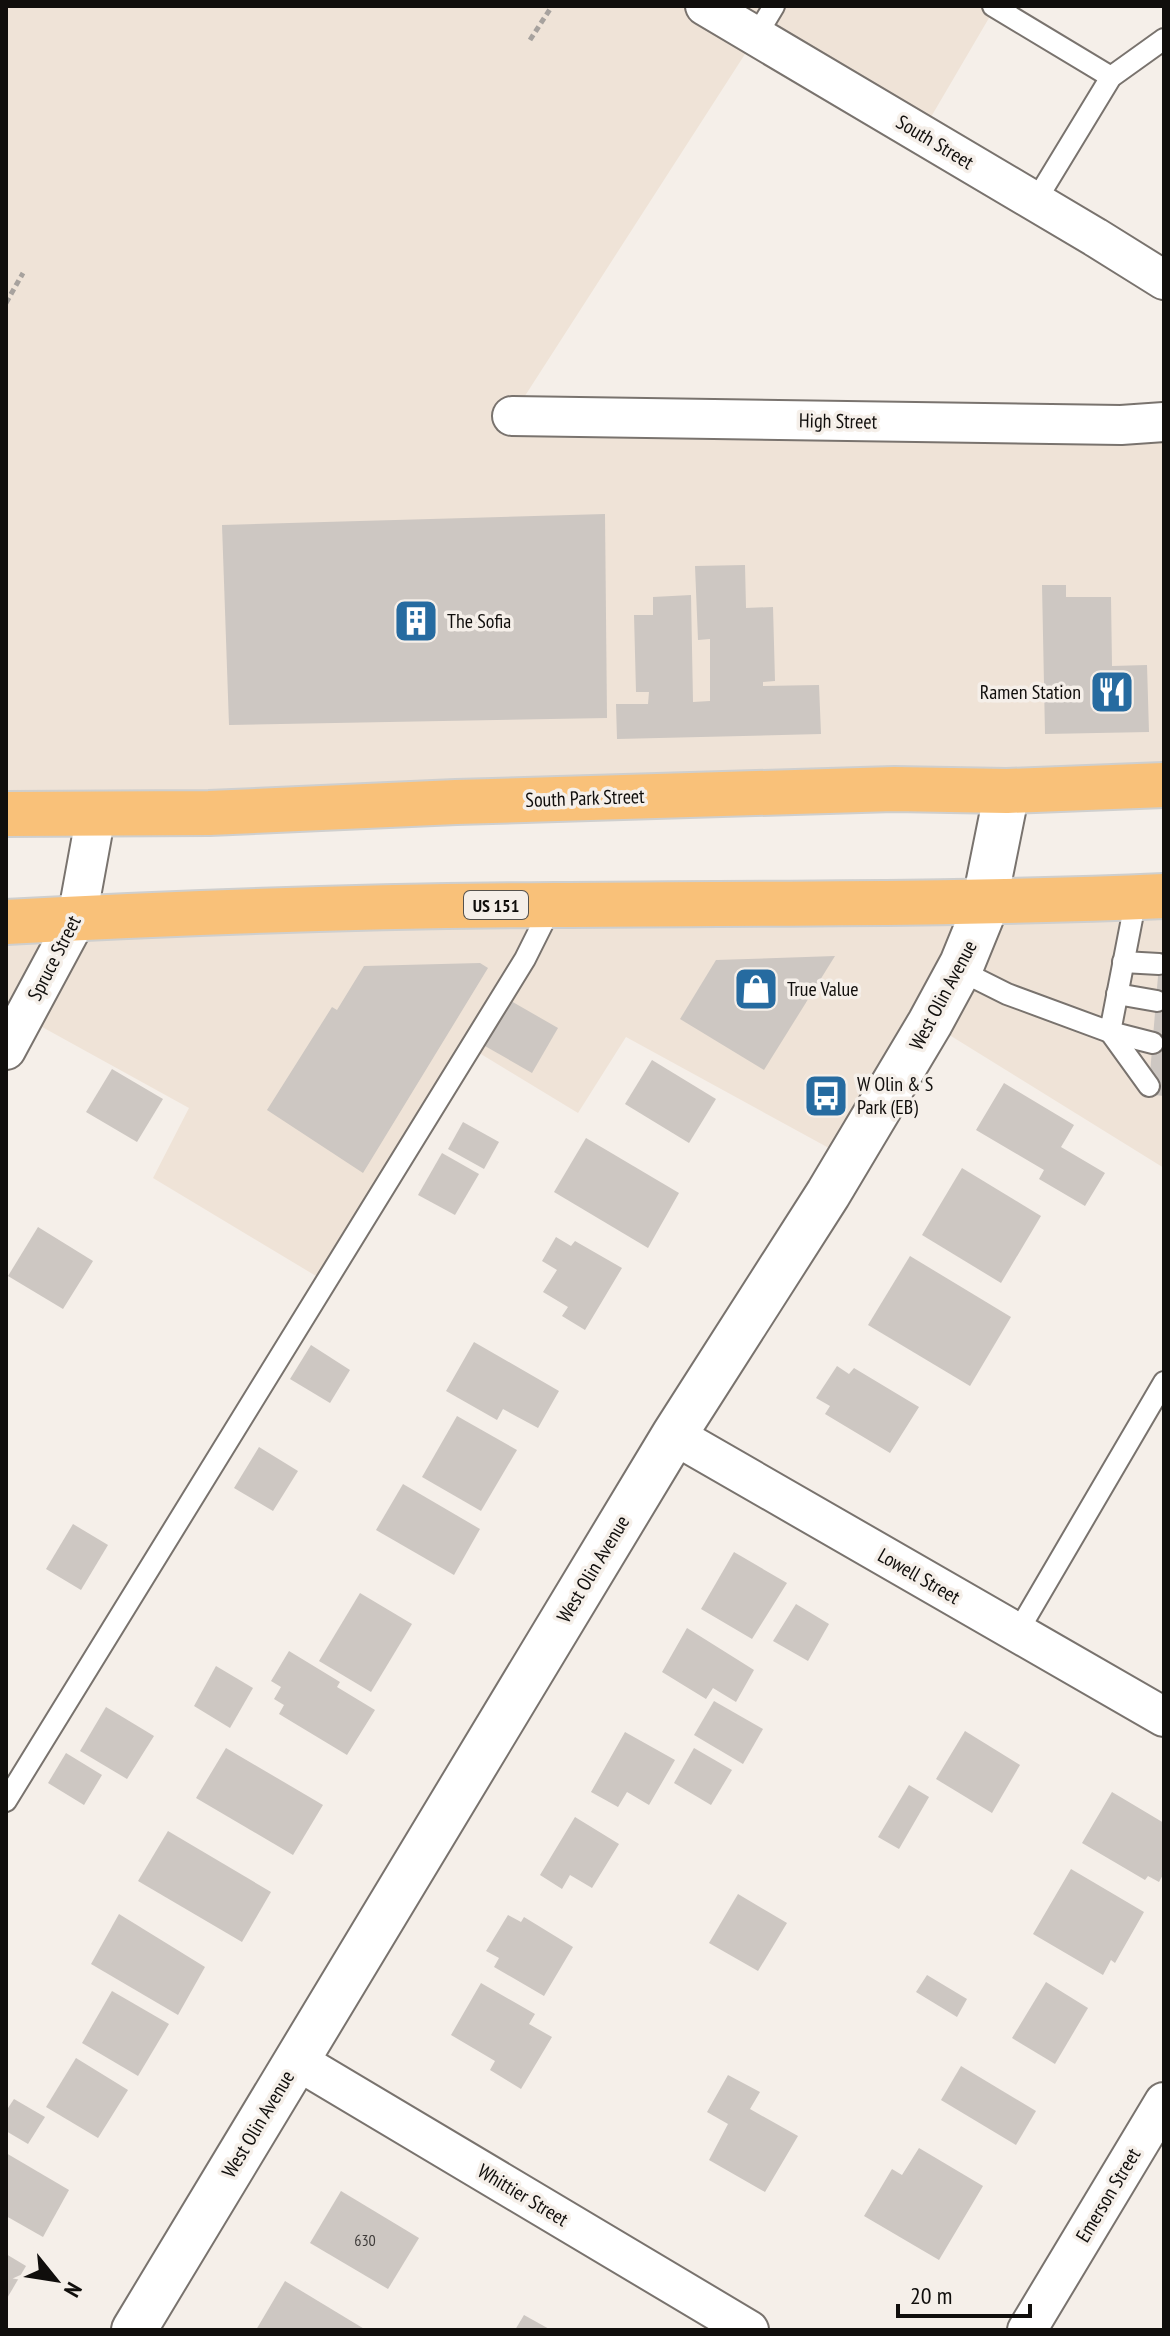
<svg xmlns="http://www.w3.org/2000/svg" width="1170" height="2336" viewBox="0 0 1170 2336" font-family="'PT Sans Narrow',sans-serif">
	<rect width="100%" height="100%" fill="#f5efe9"/>
	<g fill="#efe3d7">
		<path d="M6,6H996L921,134L756,37L512,416L1164,422V787L6,814Z"/>
		<path d="M1164,896V1168L930,1023L849,1159L626,1037L578,1113L471,1048L326,1282L153,1178L189,1108L24,1017L6,1050V922Z"/>
	</g>
	<g fill="#cdc7c2">
		<path d="M605,514L607,718L229,725L222,525Z"/>
		<path d="M745,565L746,608L773,607L775,681L763,682V686L819,685L821,734L617,739L616,704H648L649,692H636L634,615H653V597L691,595L693,702L710,701V639L698,640L695,566Z"/>
		<path d="M1042,585H1066V597H1111L1112,666L1147,665L1149,732L1045,734Z"/>
		<path d="M835,956L764,1070L680,1019L716,960Z"/>
		<path d="M1164,958V1096L1154,1095L1149,1086L1159,964Z"/>
		<path d="M480,963L488,968L363,1173L267,1110L332,1007L337,1010L364,966Z"/>
		<path d="M511,1001L558,1028L532,1073L485,1046Z"/>
		<path d="M652,1060L716,1099L689,1143L625,1104Z"/>
		<path d="M112,1069L163,1099L137,1142L86,1112Z"/>
		<path d="M1004,1083L1074,1125L1061,1147L1105,1173L1085,1206L1039,1179L1044,1170L976,1130Z"/>
		<path d="M463,1122L499,1142L484,1169L448,1149Z"/>
		<path d="M586,1138L679,1193L648,1248L554,1192Z"/>
		<path d="M442,1153L479,1174L455,1215L418,1195Z"/>
		<path d="M962,1168L1041,1216L1001,1283L922,1235Z"/>
		<path d="M38,1227L93,1261L63,1309L8,1276Z"/>
		<path d="M556,1237L571,1246L575,1241L622,1268L585,1330L562,1316L568,1307L543,1292L557,1270L542,1261Z"/>
		<path d="M910,1256L1011,1317L970,1386L868,1325Z"/>
		<path d="M474,1342L559,1391L538,1428L503,1409L497,1420L446,1391Z"/>
		<path d="M311,1345L350,1370L330,1403L290,1379Z"/>
		<path d="M837,1366L849,1374L854,1368L919,1407L890,1453L825,1414L830,1406L816,1398Z"/>
		<path d="M457,1416L517,1450L481,1511L422,1477Z"/>
		<path d="M259,1447L298,1471L273,1511L234,1488Z"/>
		<path d="M403,1484L480,1529L454,1575L376,1530Z"/>
		<path d="M73,1524L108,1545L81,1590L46,1569Z"/>
		<path d="M734,1552L787,1583L752,1639L701,1609Z"/>
		<path d="M360,1593L412,1624L371,1692L319,1661Z"/>
		<path d="M796,1604L829,1624L808,1661L773,1641Z"/>
		<path d="M687,1628L754,1670L736,1702L713,1688L706,1699L662,1672Z"/>
		<path d="M289,1651L340,1682L337,1687L375,1710L347,1755L279,1714L284,1705L274,1699L281,1687L271,1681Z"/>
		<path d="M216,1666L253,1688L230,1728L194,1706Z"/>
		<path d="M714,1701L763,1729L743,1764L694,1735Z"/>
		<path d="M106,1707L154,1736L127,1779L80,1751Z"/>
		<path d="M965,1731L1020,1765L992,1813L936,1779Z"/>
		<path d="M625,1732L675,1760L649,1805L627,1792L618,1807L591,1792Z"/>
		<path d="M226,1748L323,1805L293,1855L196,1798Z"/>
		<path d="M694,1748L732,1770L711,1805L674,1783Z"/>
		<path d="M66,1753L102,1775L84,1805L48,1783Z"/>
		<path d="M909,1785L929,1797L899,1849L878,1837Z"/>
		<path d="M1112,1792L1164,1823V1873L1159,1882L1148,1876L1145,1880L1082,1843Z"/>
		<path d="M575,1817L619,1844L592,1888L570,1875L562,1889L540,1875Z"/>
		<path d="M168,1831L271,1892L242,1942L138,1881Z"/>
		<path d="M1071,1869L1144,1912L1115,1963L1111,1960L1103,1975L1033,1934Z"/>
		<path d="M738,1894L787,1923L758,1971L709,1943Z"/>
		<path d="M119,1914L205,1967L178,2015L91,1964Z"/>
		<path d="M508,1915L521,1922L524,1917L573,1947L544,1996L494,1967L499,1958L486,1951Z"/>
		<path d="M927,1975L967,1999L957,2017L916,1992Z"/>
		<path d="M1046,1982L1088,2008L1055,2064L1012,2038Z"/>
		<path d="M481,1983L535,2014L529,2024L552,2037L521,2089L490,2070L495,2061L451,2035Z"/>
		<path d="M112,1991L169,2024L138,2076L82,2043Z"/>
		<path d="M76,2058L128,2090L98,2138L46,2107Z"/>
		<path d="M961,2066L1036,2111L1016,2145L941,2100Z"/>
		<path d="M728,2075L760,2092L750,2109L798,2136L765,2192L709,2160L728,2124L707,2112Z"/>
		<path d="M14,2099L45,2117L28,2144L6,2131V2111Z"/>
		<path d="M919,2148L983,2186L939,2260L864,2216L892,2169L902,2175Z"/>
		<path d="M6,2153L69,2190L43,2237L6,2216Z"/>
		<path d="M341,2191L419,2238L388,2289L310,2243Z"/>
		<path d="M6,2254L26,2266L6,2300Z"/>
		<path d="M285,2281L366,2330H256Z"/>
		<path d="M524,2315L551,2330H515Z"/>
	</g>
	<g fill="none" stroke-linecap="round" stroke-linejoin="round">
		<g stroke="#79736e" stroke-width="24">
			<g id="service">
				<path d="M993,6L1111,77"/>
				<path d="M756,36L774,6"/>
				<path d="M1035,202L1111,77L1164,39"/>
				<path d="M1123,962L1159,964"/>
				<path d="M959,970L1007,994L1110,1032L1136,898"/>
				<path d="M1117,994L1157,1001"/>
				<path d="M1110,1032L1149,1086"/>
				<path d="M1110,1032L1153,1043"/>
				<path d="M1017,1633L1164,1382"/>
				<path d="M6,1801L525,959L552,905"/>
			</g>
		</g>
		<g stroke="#79736e" stroke-width="42">
			<g id="minor">
				<path d="M705,6L1095,237L1164,280"/>
				<path d="M512,416L1121,425L1164,422"/>
				<path d="M6,1050L77,918L96,814"/>
				<path d="M674,1435L1164,1717"/>
				<path d="M296,2060L749,2330"/>
				<path d="M1027,2330L1164,2102"/>
			</g>
		</g>
		<g stroke="#79736e" stroke-width="48">
			<path id="tertiary" d="M134,2330L674,1435L828,1194L930,1023L962,964L982,915L1007,791"/>
		</g>
		<g stroke="#cfcfce" stroke-width="48">
			<g id="primary">
				<path d="M6,814L209,813L456,802L894,789L1007,791L1164,785"/>
				<path d="M6,922C189,912 372,906 555,905C758,903 961,905 1164,896"/>
			</g>
		</g>
		<g stroke="#a7a29e" stroke-width="5" stroke-dasharray="6 4" stroke-linecap="butt">
			<path d="M530,40L552,6"/>
			<path d="M6,303L23,273"/>
		</g>
		<use href="#service" stroke="#fff" stroke-width="20"/>
		<use href="#minor" stroke="#fff" stroke-width="38"/>
		<use href="#tertiary" stroke="#fff" stroke-width="44"/>
		<use href="#primary" stroke="#f9c179" stroke-width="44"/>
	</g>
	<defs>
		<g id="building-square" transform="scale(2.3)"><rect x="-9" y="-9" width="18" height="18" rx="4" fill="#266ba0" stroke="#f5efe9"/><path d="M-4-6H4V6H1V3H-1V6H-4ZM-2.5-4.3h1.7v1.8h-1.7ZM.8-4.3h1.7v1.8H.8ZM-2.5-1h1.7V.8h-1.7ZM.8-1h1.7V.8H.8Z" fill="#fff"/></g>
		<g id="restaurant-square" transform="scale(2.3)"><rect x="-9" y="-9" width="18" height="18" rx="4" fill="#266ba0" stroke="#f5efe9"/><path d="M-5-6h1v4h1v-4h1v4h1v-4h1v5L-1.5 .5V6h-2V.5L-5-1ZM5-6V6H3V1.5H1.5Q1.5-4 5-6Z" fill="#fff"/></g>
		<g id="shop-square" transform="scale(2.3)"><rect x="-9" y="-9" width="18" height="18" rx="4" fill="#266ba0" stroke="#f5efe9"/><path d="M-5-2.5h2.3a2.7 3.5 0 0 1 5.4 0H5L5.5 6h-11ZM-1.5-2.5h3a1.5 2.3 0 0 0-3 0Z" fill="#fff"/></g>
		<g id="bus-square" transform="scale(2.3)"><rect x="-9" y="-9" width="18" height="18" rx="4" fill="#266ba0" stroke="#f5efe9"/><path d="M-5-6H5V4H4V6H2V4H-2V6H-4V4H-5ZM-3.5-4V0h7V-4ZM-3.5 1.2v1.5H-2V1.2ZM2 1.2v1.5H3.5V1.2Z" fill="#fff"/></g>
	</defs>
	<g fill-rule="evenodd">
		<use href="#building-square" x="416" y="621"/>
		<use href="#restaurant-square" x="1112" y="692"/>
		<use href="#shop-square" x="756" y="989"/>
		<use href="#bus-square" x="826" y="1096"/>
	</g>
	<g text-anchor="middle" dominant-baseline="central" stroke-width="7" stroke-linejoin="round" paint-order="stroke">
		<g font-size="16" fill="#3f3c3a">
			<text x="365" y="2240">630</text>
		</g>
		<rect fill="#f5efe9" stroke="#55524e" stroke-width="2" x="464" y="891" width="64" height="28" rx="6"/>
		<g font-size="18" font-weight="bold" fill="#100e0c">
			<text x="496" y="905">US 151</text>
		</g>
		<g font-size="20" fill="#100e0c" stroke="#f5efe9">
			<text transform="translate(935 142) rotate(31)">South Street</text>
			<text transform="translate(838 421) rotate(1)">High Street</text>
			<text transform="translate(585 798) rotate(-2)">South Park Street</text>
			<text transform="translate(54 958) rotate(-63)">Spruce Street</text>
			<text transform="translate(943 995) rotate(-62)">West Olin Avenue</text>
			<text transform="translate(593 1569) rotate(-59)">West Olin Avenue</text>
			<text transform="translate(919 1576) rotate(30)">Lowell Street</text>
			<text transform="translate(258 2124) rotate(-59)">West Olin Avenue</text>
			<text transform="translate(523 2195) rotate(31)">Whittier Street</text>
			<text transform="translate(1108 2195) rotate(-59)">Emerson Street</text>
		</g>
		<g font-size="20" fill="#100e0c" stroke="#f5efe9" text-anchor="start">
			<text x="447" y="621">The Sofia</text>
			<text x="1081" y="692" text-anchor="end">Ramen Station</text>
			<text x="787" y="989">True Value</text>
			<text x="857" y="1084">W Olin &amp; S<tspan x="857" dy="23">Park (EB)</tspan></text>
		</g>
	</g>
	<rect width="1170" height="2336" fill="none" stroke="#100e0c" stroke-width="16"/>
	<g transform="translate(56 2280) rotate(120)" stroke="#f5efe9" stroke-width="6" paint-order="stroke">
	<path d="M0-6L14 30L0 20L-14 30Z" fill="#100e0c"/>
	<text y="-12" font-size="22" font-weight="bold" text-anchor="middle" fill="#100e0c">N</text>
	</g>
	<path d="M898 2304v12h132v-12" fill="none" stroke="#100e0c" stroke-width="4"/>
	<text x="910" y="2304" font-size="24" fill="#100e0c" stroke="#f5efe9" stroke-width="6" paint-order="stroke">20 m</text>
</svg>
